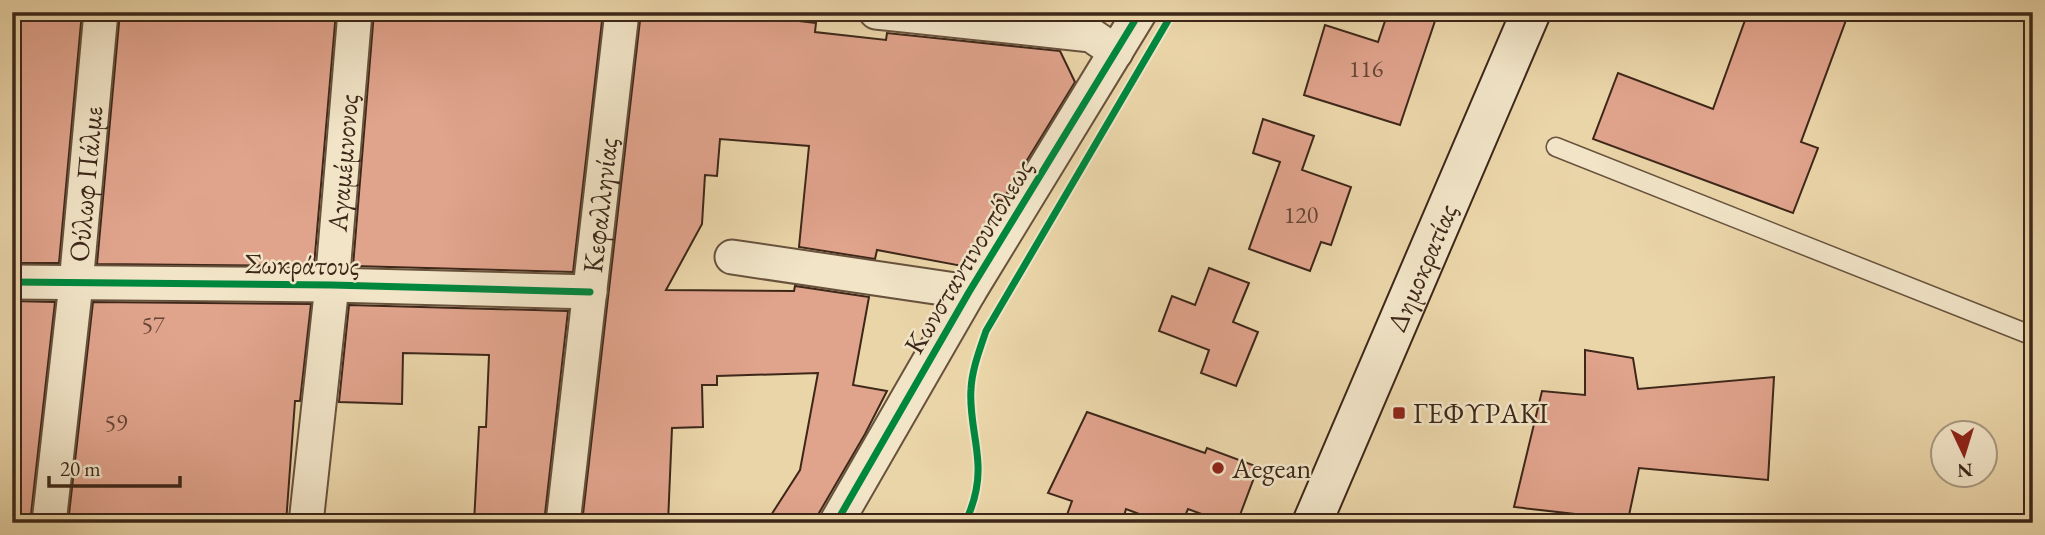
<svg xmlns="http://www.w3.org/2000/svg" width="2045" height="535" viewBox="0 0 2045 535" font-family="'EB Garamond',serif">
	<rect width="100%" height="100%" fill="#ead5a9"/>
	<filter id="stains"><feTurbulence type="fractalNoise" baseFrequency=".00286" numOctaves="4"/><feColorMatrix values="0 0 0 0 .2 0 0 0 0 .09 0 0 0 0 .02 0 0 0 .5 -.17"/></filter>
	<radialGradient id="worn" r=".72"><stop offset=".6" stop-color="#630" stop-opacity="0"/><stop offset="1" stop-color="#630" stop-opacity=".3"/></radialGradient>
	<g fill="#e0a38c" stroke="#3d2719" stroke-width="2">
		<path d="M16,12H82L59,263H12V23L15,24Z"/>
		<path d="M120,12H336L314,266L97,264Z"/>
		<path d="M374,12H603L573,272L353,266Z"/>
		<path d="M641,12H720L816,23L815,32L886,40L887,33L1060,51L1075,82L1002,201L998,200L990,220L962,266L877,250L875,259L799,247L809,146L720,139L717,176L705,175L702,224L666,290L794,291L795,286L869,297L853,385L887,391L865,434L819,513L816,523H766L800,470L818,373L717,376V385H702L703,427L672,428L668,523H582Z"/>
		<path d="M1388,12H1438L1400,125L1304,95L1325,25L1378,42Z"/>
		<path d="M1748,12H1849L1801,142L1818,148L1793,213L1593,139L1618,73L1713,109Z"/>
		<path d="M1263,119L1314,136L1302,170L1351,187L1331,245L1321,242L1310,271L1249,249L1280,162L1253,153Z"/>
		<path d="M1209,268L1249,283L1233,322L1258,332L1236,386L1201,373L1209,350L1159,331L1172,296L1195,305Z"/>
		<path d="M12,301L55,302L30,523H12Z"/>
		<path d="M93,302L311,304L300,401H295L286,523H68Z"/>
		<path d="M349,305L568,311L544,523H474L479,427H486L489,355L403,353L402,404L339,402Z"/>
		<path d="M1585,350L1633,358L1638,389L1774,377L1768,480L1639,468L1628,520L1514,507L1542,391L1585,395Z"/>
		<path d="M1087,412L1205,453L1207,448L1258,467L1237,523H1226L1188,509L1182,523H1163L1126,509L1122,523H1064L1072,501L1048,493Z"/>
	</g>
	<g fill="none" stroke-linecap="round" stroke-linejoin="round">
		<g stroke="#68523d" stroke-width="21">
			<path id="service" d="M1556,147L2033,336"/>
		</g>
		<g stroke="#68523d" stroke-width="37">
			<g id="minor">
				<path d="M876,12L1091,35L1116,52"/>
				<path d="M732,257L969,292"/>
				<path d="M12,282L332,285L590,292"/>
				<path id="s1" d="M49,523L76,284L101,12"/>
				<path id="s2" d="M306,523L332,285L355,12"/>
				<path id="s3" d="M563,523L622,12"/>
				<path d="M836,523L969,292L1140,12"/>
			</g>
		</g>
		<g stroke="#3d2719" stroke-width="42">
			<g id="secondary">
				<path id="s4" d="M1312,523L1531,12"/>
			</g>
		</g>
		<use href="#service" stroke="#f1e4c7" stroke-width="18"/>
		<use href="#minor" stroke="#f1e4c7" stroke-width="33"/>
		<use href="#secondary" stroke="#f1e4c7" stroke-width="38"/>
		<g stroke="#f1e4c7" stroke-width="11">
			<g id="cycleway">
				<path d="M12,282L332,285L590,292"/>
				<path d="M836,523L969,292L1140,12"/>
				<path d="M965,523C974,504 979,486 978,465C977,439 969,415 971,389C972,369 980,349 986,331L1173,12"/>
			</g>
		</g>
		<use href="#cycleway" stroke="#00873e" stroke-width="7"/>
	</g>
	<g fill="#8f2418" stroke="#f1e4c7" stroke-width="2.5">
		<rect x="1392" y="406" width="14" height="14" rx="3.5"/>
		<circle cx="1218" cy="468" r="7"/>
	</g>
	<g text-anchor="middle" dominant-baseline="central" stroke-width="5" stroke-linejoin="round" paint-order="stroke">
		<g font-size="24" fill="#664636">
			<text x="1366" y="68">116</text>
			<text x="1301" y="214">120</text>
			<text x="153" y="324">57</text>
			<text x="116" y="422">59</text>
		</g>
		<g font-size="28" fill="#3d2719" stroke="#f1e4c7">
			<text stroke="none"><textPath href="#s2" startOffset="362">Αγαμέμνονος</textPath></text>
			<text stroke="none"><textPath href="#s1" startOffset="341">Ούλωφ Πάλμε</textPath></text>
			<text stroke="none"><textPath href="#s3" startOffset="320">Κεφαλληνίας</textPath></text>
			<text transform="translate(968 256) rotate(-59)">Κωνσταντινουπόλεως</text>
			<text transform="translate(302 264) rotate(1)">Σωκράτους</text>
			<text stroke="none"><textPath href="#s4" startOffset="278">Δημοκρατίας</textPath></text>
		</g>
		<g font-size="28" fill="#3d2719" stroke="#f1e4c7" text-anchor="start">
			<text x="1413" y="413">ΓΕΦΥΡΑΚΙ</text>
			<text x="1232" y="468">Aegean</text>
		</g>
	</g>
	<rect width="2045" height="535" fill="none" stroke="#ead5a9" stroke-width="42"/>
	<rect x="14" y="14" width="2017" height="507" fill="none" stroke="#3d2719" stroke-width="3.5"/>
	<rect x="21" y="21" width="2003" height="493" fill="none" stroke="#3d2719" stroke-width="2"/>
	<g transform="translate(1964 454) rotate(176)"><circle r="33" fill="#f1e4c7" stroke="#a99881" stroke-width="2"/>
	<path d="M0-5L12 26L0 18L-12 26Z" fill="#8f2418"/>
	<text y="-10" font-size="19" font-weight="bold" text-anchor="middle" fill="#3d2719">N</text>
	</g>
	<path d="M49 476v10h131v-10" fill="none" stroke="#3d2719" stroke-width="3.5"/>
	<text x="60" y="476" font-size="21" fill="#3d2719" stroke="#f1e4c7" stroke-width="5" paint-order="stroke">20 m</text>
	<rect width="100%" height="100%" filter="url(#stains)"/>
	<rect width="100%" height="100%" fill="url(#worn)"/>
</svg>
